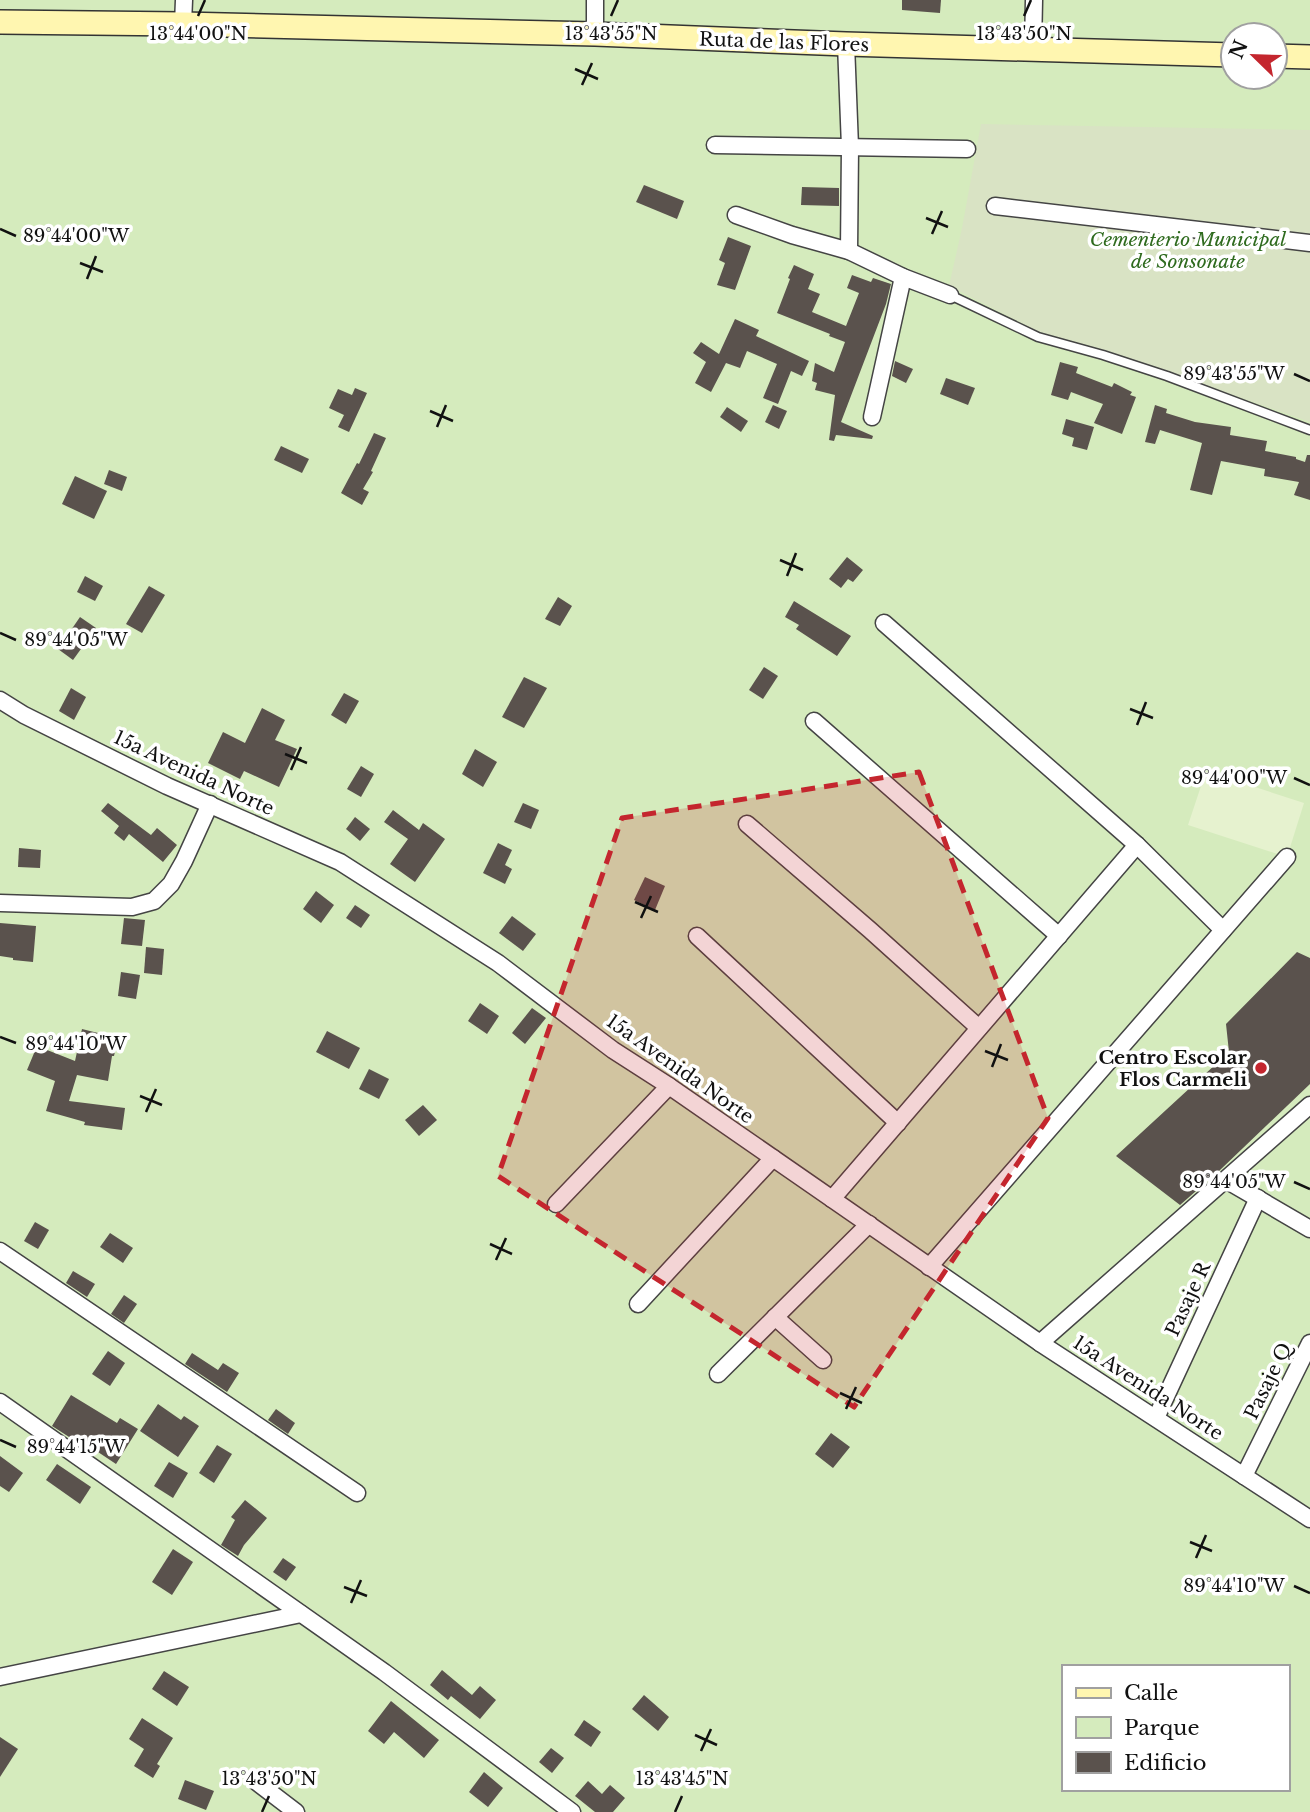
<svg xmlns="http://www.w3.org/2000/svg" width="1310" height="1812" viewBox="0 0 1310 1812" font-family="'Libre Baskerville',serif">
	<rect width="100%" height="100%" fill="#fffdf5"/>
	<path fill="#d5ebbd" fill-rule="evenodd" d="M0,0H1310V1812H0ZM1233,35H1275V77H1233ZM1063,1667H1287V1789H1063Z"/>
	<path fill="#d9e3c4" d="M981,124L1310,130V422L1107,351L1039,332L949,286L962,228Z"/>
	<path fill="#e6f2cf" d="M1206,771L1304,803L1287,857L1188,825Z"/>
	<g fill="#5a524d">
		<path d="M902,0H941L940,13L902,10Z"/>
		<path d="M644,185L684,201L677,219L636,202Z"/>
		<path d="M802,187L839,188V206L801,205Z"/>
		<path d="M728,237L751,246L735,290L717,285L725,263L719,260Z"/>
		<path d="M794,265L814,274L808,289L820,294L812,312L846,326L859,293L847,288L852,275L871,282L873,278L891,284L886,304L841,422L873,436L872,439L836,435L834,441L829,440L835,395L815,390L817,383L812,381L815,363L834,372L845,342L829,336L830,334L777,313L790,279L788,278Z"/>
		<path d="M735,319L759,330L756,336L809,361L802,376L791,371L778,404L763,398L777,364L747,351L740,368L726,363L711,392L695,383L706,362L693,353L701,342L719,354Z"/>
		<path d="M895,361L913,369L906,383L892,376Z"/>
		<path d="M1060,362L1078,367L1076,373L1112,387L1114,383L1132,392L1130,395L1136,397L1122,434L1094,423L1103,404L1071,392L1068,400L1051,395Z"/>
		<path d="M946,378L975,388L968,405L940,394Z"/>
		<path d="M355,388L367,393L349,432L338,427L344,415L329,408L338,389L352,395Z"/>
		<path d="M773,405L787,411L779,429L765,422Z"/>
		<path d="M1155,405L1167,409L1166,413L1195,422L1231,427L1230,435L1267,441L1265,451L1296,457V459L1305,462L1307,455H1310V500L1294,495L1299,482L1264,476L1265,469L1221,461L1212,495L1190,490L1202,443L1160,430L1155,444L1145,442Z"/>
		<path d="M727,407L748,421L741,432L720,417Z"/>
		<path d="M1066,419L1094,427L1087,450L1072,446L1074,438L1062,434Z"/>
		<path d="M374,433L386,438L371,471L373,472L363,489L369,492L362,505L341,493L357,463L359,464Z"/>
		<path d="M281,446L309,459L302,473L274,460Z"/>
		<path d="M109,470L127,477L122,491L104,484Z"/>
		<path d="M75,476L107,491L94,519L62,504Z"/>
		<path d="M847,557L863,570L853,582L848,579L841,588L829,579Z"/>
		<path d="M85,576L103,586L95,601L77,592Z"/>
		<path d="M149,586L165,595L142,633L126,624Z"/>
		<path d="M558,597L572,606L560,626L545,619Z"/>
		<path d="M794,601L851,636L837,656L796,629L799,625L785,617Z"/>
		<path d="M80,617L96,628L73,660L58,649Z"/>
		<path d="M764,667L778,676L763,699L749,690Z"/>
		<path d="M524,677L547,688L524,728L502,717Z"/>
		<path d="M71,688L86,697L74,720L59,711Z"/>
		<path d="M344,693L359,701L346,724L331,715Z"/>
		<path d="M262,708L285,720L275,740L297,749L279,787L244,771L240,779L208,763L223,732L245,743Z"/>
		<path d="M475,749L497,762L483,787L462,774Z"/>
		<path d="M361,766L374,774L361,797L347,789Z"/>
		<path d="M108,803L151,835L157,828L177,845L163,862L129,834L124,841L114,833L119,826L101,811Z"/>
		<path d="M523,803L539,810L531,829L514,822Z"/>
		<path d="M393,810L419,830L423,823L445,839L415,882L390,864L408,839L384,822Z"/>
		<path d="M355,817L370,829L360,841L346,829Z"/>
		<path d="M498,843L512,850L505,865L512,869L505,884L483,873Z"/>
		<path d="M19,848L41,850L40,868L18,867Z"/>
		<path d="M645,877L665,886L655,910L634,900Z"/>
		<path d="M316,891L334,905L321,923L303,909Z"/>
		<path d="M355,905L370,915L361,928L346,918Z"/>
		<path d="M512,916L536,934L523,951L499,933Z"/>
		<path d="M124,918L145,920L142,946L121,944Z"/>
		<path d="M0,923L36,926L33,962L13,960V958L0,956Z"/>
		<path d="M146,947L164,949L162,975L144,973Z"/>
		<path d="M1297,952L1310,958V1084L1219,1171L1180,1205L1116,1156L1229,1052L1226,1024Z"/>
		<path d="M121,972L140,975L136,999L118,996Z"/>
		<path d="M480,1003L499,1016L487,1034L468,1021Z"/>
		<path d="M532,1008L546,1018L525,1044L512,1033Z"/>
		<path d="M82,1029L118,1038L114,1056H112L108,1081L77,1075L69,1101L125,1108L122,1130L84,1125L85,1122L46,1111L55,1081L27,1070L37,1046L75,1061Z"/>
		<path d="M327,1031L360,1048L349,1069L316,1052Z"/>
		<path d="M369,1069L389,1079L379,1099L359,1089Z"/>
		<path d="M423,1105L437,1120L419,1136L405,1120Z"/>
		<path d="M35,1222L49,1230L38,1249L24,1241Z"/>
		<path d="M110,1233L133,1248L123,1263L100,1247Z"/>
		<path d="M73,1271L95,1284L87,1297L66,1283Z"/>
		<path d="M124,1295L137,1304L124,1323L111,1314Z"/>
		<path d="M108,1351L125,1363L110,1386L92,1374Z"/>
		<path d="M192,1353L218,1370L223,1363L239,1373L227,1392L185,1364Z"/>
		<path d="M71,1395L117,1423L120,1418L138,1429L116,1464L95,1450L94,1453L52,1426Z"/>
		<path d="M158,1404L181,1420L184,1416L199,1426L178,1457L140,1431Z"/>
		<path d="M276,1409L295,1423L288,1434L268,1420Z"/>
		<path d="M831,1433L850,1447L833,1468L815,1454Z"/>
		<path d="M217,1445L232,1454L214,1483L199,1473Z"/>
		<path d="M0,1456L23,1473L9,1492L0,1486Z"/>
		<path d="M169,1462L188,1473L173,1498L154,1486Z"/>
		<path d="M57,1464L91,1487L80,1504L46,1480Z"/>
		<path d="M245,1500L267,1518L244,1545L238,1556L221,1545L235,1520L231,1517Z"/>
		<path d="M173,1549L193,1562L172,1595L152,1582Z"/>
		<path d="M283,1558L296,1567L286,1581L273,1572Z"/>
		<path d="M442,1670L472,1695L480,1686L496,1700L480,1719L451,1696L448,1700L430,1685Z"/>
		<path d="M164,1671L189,1687L177,1706L152,1689Z"/>
		<path d="M644,1695L669,1717L658,1731L632,1709Z"/>
		<path d="M391,1701L439,1740L424,1758L394,1732L384,1744L368,1731Z"/>
		<path d="M142,1718L173,1738L157,1764L160,1766L153,1778L134,1766L144,1749L129,1739Z"/>
		<path d="M584,1720L601,1732L591,1747L574,1735Z"/>
		<path d="M0,1737L18,1749L0,1777Z"/>
		<path d="M551,1748L564,1758L552,1773L539,1762Z"/>
		<path d="M484,1772L503,1788L488,1807L469,1792Z"/>
		<path d="M185,1780L214,1791L206,1810L178,1799Z"/>
		<path d="M588,1781L602,1794L610,1785L625,1798L613,1812H595L575,1796Z"/>
	</g>
	<g fill="none" stroke-linecap="round" stroke-linejoin="round">
		<g stroke="#444" stroke-width="11">
			<path id="lane" d="M950,295L1038,337L1103,355L1167,376L1310,430"/>
		</g>
		<g stroke="#444" stroke-width="19">
			<g id="street">
				<path d="M183,24L184,0"/>
				<path d="M595,34V0"/>
				<path d="M846,44L850,147L849,251"/>
				<path d="M1033,48L1034,0"/>
				<path d="M715,145L967,149"/>
				<path d="M995,206L1310,243"/>
				<path d="M736,215L792,235L849,251L903,277L950,295"/>
				<path d="M872,417L903,277"/>
				<path d="M884,623L1137,845L1223,930"/>
				<path d="M0,700L24,715L167,786L340,862L498,963L613,1050L669,1086L1040,1343L1310,1519"/>
				<path d="M814,721L1059,936"/>
				<path d="M747,824L870,930L979,1028"/>
				<path d="M0,903L132,907L154,901L171,884L184,861L210,804"/>
				<path d="M697,936L898,1123"/>
				<path d="M1226,1180L1310,1229"/>
				<path d="M832,1199L1137,845"/>
				<path d="M556,1204L669,1086"/>
				<path d="M0,1251L357,1493"/>
				<path d="M929,1267L1287,857"/>
				<path d="M638,1304L773,1158"/>
				<path d="M775,1317L823,1360"/>
				<path d="M1040,1343L1310,1105"/>
				<path d="M718,1374L869,1224"/>
				<path d="M0,1402L384,1672L572,1812"/>
				<path d="M1156,1418L1258,1198"/>
				<path d="M1244,1476L1310,1343"/>
				<path d="M0,1677L301,1614"/>
				<path d="M254,1780L296,1812"/>
			</g>
		</g>
		<g stroke="#333" stroke-width="26">
			<g id="secondary">
				<path d="M0,22L183,24L595,34L846,44L1233,55"/>
				<path d="M1275,56L1310,57"/>
			</g>
		</g>
		<use href="#lane" stroke="#fff" stroke-width="8"/>
		<use href="#street" stroke="#fff" stroke-width="16"/>
		<use href="#secondary" stroke="#fff6b0" stroke-width="23"/>
	</g>
	<path fill="#c4262e" fill-opacity="0.2" stroke="#c4262e" stroke-width="5" stroke-dasharray="14 9" stroke-linejoin="round" d="M919,772L1048,1118L854,1407L498,1176L622,818Z"/>
	<path fill="none" stroke="#111" stroke-width="2.5" d="M198,16L205,0M611,16L618,0M1024,16L1031,0M575,69L598,79M582,85L592,63M926,218L948,227M0,229L16,236M932,234L942,211M80,263L103,272M87,279L96,256M1294,374L1310,381M430,411L453,421M437,427L446,405M780,560L803,570M787,576L796,553M0,633L16,640M1130,709L1153,718M1137,725L1146,702M285,754L307,763M291,770L301,747M1294,778L1310,785M635,902L658,912M641,918L651,896M0,1037L16,1043M985,1051L1008,1060M992,1067L1001,1044M140,1096L162,1105M146,1112L156,1089M1294,1182L1310,1189M490,1244L512,1254M496,1260L506,1238M840,1393L862,1403M846,1409L856,1387M0,1440L16,1447M1190,1542L1212,1551M1196,1558L1206,1535M1294,1586L1310,1593M344,1587L367,1596M351,1603L361,1580M695,1735L717,1745M701,1751L711,1729M262,1812L269,1796M675,1812L682,1796"/>
	<circle fill="#c4262e" stroke="#fff" stroke-width="2.5" cx="1261" cy="1068" r="7"/>
	<g text-anchor="middle" dominant-baseline="central" stroke-width="7" stroke-linejoin="round" paint-order="stroke">
		<g font-size="19" fill="#111" stroke="#fff">
			<text transform="translate(784 42) rotate(2)">Ruta de las Flores</text>
			<text transform="translate(194 773) rotate(25)">15a Avenida Norte</text>
			<text transform="translate(680 1069) rotate(35)">15a Avenida Norte</text>
			<text transform="translate(1188 1299) rotate(-65)">Pasaje R</text>
			<text transform="translate(1268 1381) rotate(-64)">Pasaje Q</text>
			<text transform="translate(1148 1388) rotate(33)">15a Avenida Norte</text>
		</g>
		<g font-size="19" font-style="italic" fill="#2f6b1f" stroke="#fff">
			<text x="1188" y="239">Cementerio Municipal<tspan x="1188" dy="22">de Sonsonate</tspan></text>
		</g>
		<g font-size="19" font-weight="bold" fill="#111" stroke="#fff" text-anchor="end">
			<text x="1247" y="1057">Centro Escolar<tspan x="1247" dy="22">Flos Carmeli</tspan></text>
		</g>
	</g>
	<g font-size="18" text-anchor="middle" fill="#111" stroke="#fff" stroke-width="7" stroke-linejoin="round" paint-order="stroke">
		<text x="198" y="40">13°44'00"N</text>
		<text x="611" y="40">13°43'55"N</text>
		<text x="1024" y="40">13°43'50"N</text>
		<text x="76" y="242">89°44'00"W</text>
		<text x="1234" y="380">89°43'55"W</text>
		<text x="76" y="646">89°44'05"W</text>
		<text x="1234" y="784">89°44'00"W</text>
		<text x="76" y="1050">89°44'10"W</text>
		<text x="1234" y="1188">89°44'05"W</text>
		<text x="76" y="1453">89°44'15"W</text>
		<text x="1234" y="1592">89°44'10"W</text>
		<text x="269" y="1785">13°43'50"N</text>
		<text x="682" y="1785">13°43'45"N</text>
	</g>
	<rect x="1062" y="1665" width="228" height="126" fill="#ffffff" stroke="#a0a0a0" stroke-width="2"/>
	<rect x="1076" y="1688" width="35" height="10" fill="#fff6b0" stroke="#a0a0a0" stroke-width="2"/>
	<text x="1124" y="1700" font-size="21" fill="#111111">Calle</text>
	<rect x="1076" y="1717" width="35" height="21" fill="#d5ebbd" stroke="#a0a0a0" stroke-width="2"/>
	<text x="1124" y="1735" font-size="21" fill="#111111">Parque</text>
	<rect x="1076" y="1752" width="35" height="21" fill="#5a524d" stroke="#a0a0a0" stroke-width="2"/>
	<text x="1124" y="1770" font-size="21" fill="#111111">Edificio</text>
	<g transform="translate(1254 56) rotate(293)"><circle r="33" fill="#ffffff" stroke="#a0a0a0" stroke-width="2"/>
	<path d="M0-5L12 26L0 18L-12 26Z" fill="#c4262e"/>
	<text y="-10" font-size="19" font-weight="bold" text-anchor="middle" fill="#111111">N</text>
	</g>
</svg>
